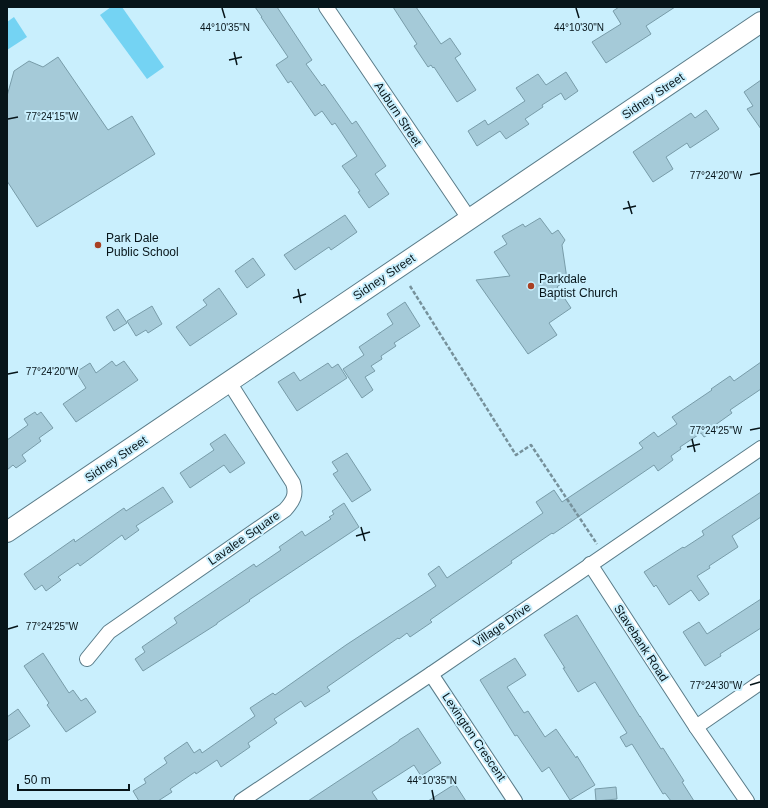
<svg xmlns="http://www.w3.org/2000/svg" width="768" height="808" viewBox="0 0 768 808" font-family="Helvetica,sans-serif">
	<rect width="100%" height="100%" fill="#c9effd"/>
	<g fill="#74d3f3">
		<path d="M111,7H122L164,67L147,79L100,15Z"/>
		<path d="M14,17L27,37L7,50V22Z"/>
	</g>
	<g fill="#a5cad8" stroke="#789ca9">
		<path d="M255,7H277L312,60L306,64L322,86L324,84L352,124L356,121L386,166L375,174L389,194L369,208L358,192L360,191L342,166L357,156L335,123L332,125L322,111L315,116L291,81L288,83L276,65L288,57L261,17H262Z"/>
		<path d="M393,7H416L441,44L450,38L461,54L455,58L476,90L457,102L434,67L433,68L431,65L428,67L414,46L417,44Z"/>
		<path d="M619,7H675L646,26L651,34L606,63L592,42L621,24L613,11Z"/>
		<path d="M58,57L108,130L132,116L155,154L37,227L7,181V96L14,71L29,61L43,67Z"/>
		<path d="M566,72L578,91L565,100L561,93L542,105L543,107L525,119L529,124L506,139L500,131L477,146L468,131L485,120L488,125L525,101L516,88L538,74L546,85Z"/>
		<path d="M761,80V129L747,109L753,106L744,92Z"/>
		<path d="M706,110L719,129L690,148L687,143L666,157L673,169L653,182L633,152L691,113L695,118Z"/>
		<path d="M345,215L357,232L331,250L329,247L295,270L284,255Z"/>
		<path d="M540,218L552,234L558,230L565,240L562,245L567,279L557,287L571,308L549,323L557,335L528,354L476,280L510,276L494,252L507,244L502,236L523,224L525,227Z"/>
		<path d="M253,258L265,275L247,288L235,271Z"/>
		<path d="M219,288L237,314L190,346L176,327L207,305L203,300Z"/>
		<path d="M405,302L420,326L394,343L396,346L381,356L382,359L371,366L375,371L365,377L373,390L362,398L343,369L364,355L359,347L393,324L387,314Z"/>
		<path d="M152,306L162,324L148,333L146,330L136,336L127,321Z"/>
		<path d="M118,309L127,323L114,331L106,317Z"/>
		<path d="M112,361L116,366L124,361L138,380L76,422L63,404L86,388L76,372L90,363L96,373Z"/>
		<path d="M761,362V389L730,410L732,413L711,428L713,431L704,437L701,433L680,447L681,449L671,456L673,460L658,471L654,465L553,534L552,533L511,561L512,563L430,620L432,622L410,637L407,633L399,639L398,638L327,687L330,691L305,707L301,701L274,719L277,723L248,743L250,747L221,767L217,760L196,774L195,772L170,789L172,792L158,801H139L133,791L146,783L144,779L167,763L164,758L187,742L194,753L200,749L202,753L255,716L250,708L273,693L275,695L346,645L436,586L428,574L439,566L447,578L543,513L536,502L554,490L562,502L643,448L639,443L654,432L658,437L677,424L672,417L712,390L711,389L730,376L734,381Z"/>
		<path d="M328,363L332,368L338,364L347,378L297,411L278,382L294,372L300,381Z"/>
		<path d="M35,412L37,415L41,412L53,428L39,438L41,441L22,455L26,461L16,468L13,465L7,470V440L28,425L24,419Z"/>
		<path d="M225,434L245,463L230,473L224,465L190,488L180,473L214,450L210,444Z"/>
		<path d="M347,453L371,490L352,502L333,474L338,471L332,462Z"/>
		<path d="M163,487L173,502L136,526L139,530L125,540L122,535L80,566L78,563L58,577L61,580L46,591L42,585L35,590L24,574L74,539L75,542L124,508L126,511Z"/>
		<path d="M761,492V517L732,536L738,547L709,566L710,568L697,576L709,594L699,601L691,590L669,605L656,585L654,587L644,572L683,547L684,548L704,535L702,531Z"/>
		<path d="M344,503L359,527L249,600L250,601L217,623V624L143,671L135,659L145,652L142,647L177,623L174,618L254,564L256,567L281,550L279,547L302,531L305,536L331,519L329,517L334,514L332,511Z"/>
		<path d="M761,599V628L720,654L721,656L705,666L683,632L699,622L707,634Z"/>
		<path d="M577,615L640,717V716L661,749L663,748L684,781L682,782L694,801H671L665,793L663,794L632,744L626,747L620,737L627,733L595,682L578,692L563,668H565L544,635Z"/>
		<path d="M43,653L69,693L73,690L81,701L86,698L96,712L66,732L47,705L49,703L24,666Z"/>
		<path d="M515,658L526,675L507,687L524,713L528,711L545,737L556,729L576,758L577,756L595,785L570,800L549,767L542,772L517,735L515,736L480,680Z"/>
		<path d="M18,709L30,726L7,741V717Z"/>
		<path d="M418,728L441,763L421,776L414,765L372,792L378,801H308L399,741V740Z"/>
		<path d="M455,784L466,801H428Z"/>
		<path d="M616,787L617,799L596,801L595,789Z"/>
	</g>
	<g fill="none" stroke-linecap="round" stroke-linejoin="round">
		<g stroke="#5a7c89" stroke-width="16">
			<g id="minor">
				<path d="M326,7L470,220"/>
				<path d="M590,564L696,727L747,801"/>
				<path d="M87,659L109,632L285,510C293,501 297,495 293,483L229,382"/>
				<path d="M431,674L515,801"/>
				<path d="M696,727L761,682"/>
				<path d="M241,801L431,674L761,448"/>
			</g>
		</g>
		<g stroke="#5a7c89" stroke-width="22">
			<path id="secondary" d="M7,532L761,22"/>
		</g>
		<path stroke="#76919b" stroke-width="2.5" stroke-dasharray="4 2" stroke-linecap="butt" d="M410,286L516,455L531,445L597,544"/>
		<use href="#minor" stroke="#fff" stroke-width="14"/>
		<use href="#secondary" stroke="#fff" stroke-width="20"/>
	</g>
	<path fill="none" stroke="#07151a" stroke-width="1.5" d="M222,8L225,18M576,8L579,18M234,52L237,65M229,60L242,57M8,119L18,117M750,175L760,173M628,201L632,214M623,209L636,206M298,289L301,303M293,298L306,294M8,374L18,372M750,430L760,428M692,439L695,452M687,447L700,444M361,527L365,541M356,536L370,532M8,629L18,626M750,685L760,682M432,790L434,800"/>
	<g fill="#a84023" stroke="#c9effd" stroke-width="1.5">
		<circle cx="98" cy="245" r="4"/>
		<circle cx="531" cy="286" r="4"/>
	</g>
	<g text-anchor="middle" dominant-baseline="central" stroke-width="4" stroke-linejoin="round" paint-order="stroke">
		<g font-size="12" fill="#07151a" stroke="#c9effd">
			<text transform="translate(653 96) rotate(-34)">Sidney Street</text>
			<text transform="translate(398 114) rotate(56)">Auburn Street</text>
			<text transform="translate(384 277) rotate(-34)">Sidney Street</text>
			<text transform="translate(116 459) rotate(-34)">Sidney Street</text>
			<text transform="translate(244 538) rotate(-35)">Lavalee Square</text>
			<text transform="translate(502 625) rotate(-35)">Village Drive</text>
			<text transform="translate(641 643) rotate(57)">Stavebank Road</text>
			<text transform="translate(474 737) rotate(56)">Lexington Crescent</text>
		</g>
		<g font-size="12" fill="#07151a" stroke="#c9effd" text-anchor="start">
			<text x="106" y="238">Park Dale<tspan x="106" dy="14">Public School</tspan></text>
			<text x="539" y="279">Parkdale<tspan x="539" dy="14">Baptist Church</tspan></text>
		</g>
	</g>
	<g font-size="10" text-anchor="middle" fill="#07151a" stroke="#c9effd" stroke-width="4" stroke-linejoin="round" paint-order="stroke">
		<text x="225" y="31">44°10'35"N</text>
		<text x="579" y="31">44°10'30"N</text>
		<text x="52" y="120">77°24'15"W</text>
		<text x="716" y="179">77°24'20"W</text>
		<text x="52" y="375">77°24'20"W</text>
		<text x="716" y="434">77°24'25"W</text>
		<text x="52" y="630">77°24'25"W</text>
		<text x="716" y="689">77°24'30"W</text>
		<text x="432" y="784">44°10'35"N</text>
	</g>
	<rect width="768" height="808" fill="none" stroke="#07151a" stroke-width="16"/>
	<path d="M18 784v6h111v-6" fill="none" stroke="#07151a" stroke-width="2"/>
	<text x="24" y="784" font-size="12" fill="#07151a" stroke="#c9effd" stroke-width="3" paint-order="stroke">50 m</text>
</svg>
